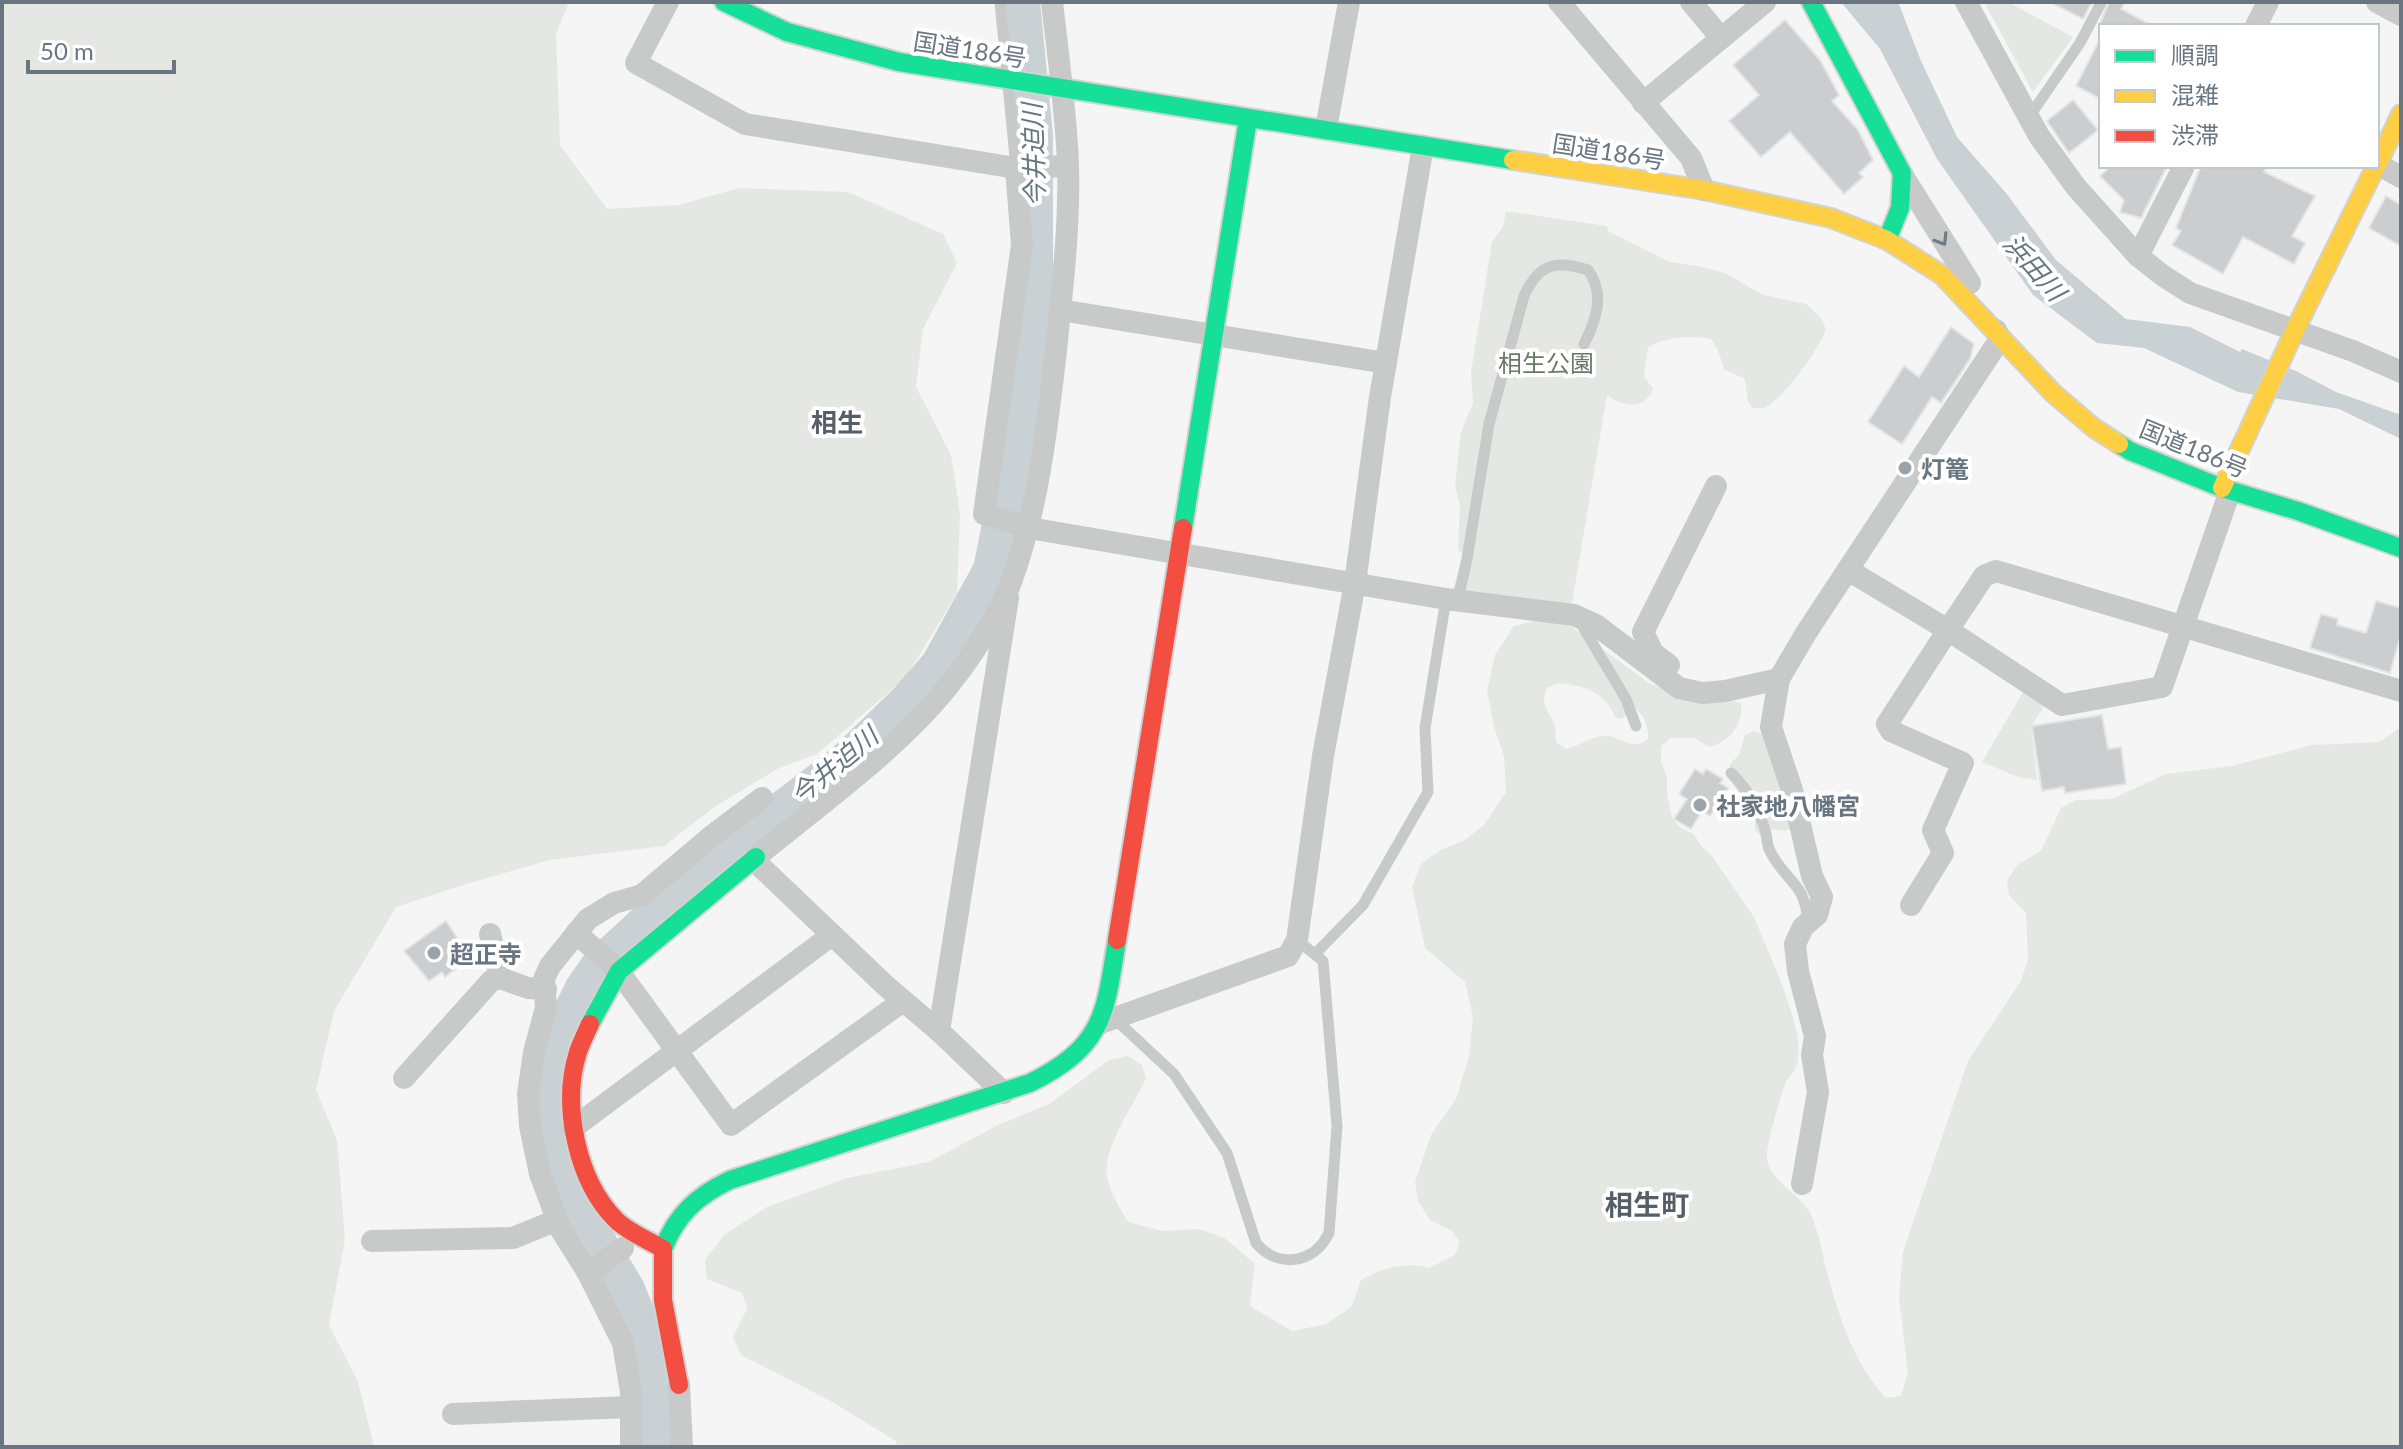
<svg xmlns="http://www.w3.org/2000/svg" width="2403" height="1449" viewBox="0 0 2403 1449" font-family="Lato,'Noto Sans JP',sans-serif">
	<rect width="100%" height="100%" fill="#f5f5f5"/>
	<g fill="#e4e7e2" fill-rule="evenodd">
		<path d="M2,2H569L556,34L560,145L607,209L679,205L739,188L848,192L943,234L957,263L923,329L916,387L951,455L960,513L957,594L905,678L817,754L779,768L713,808L664,846L550,860L466,884L396,907L334,1011L316,1090L337,1140L345,1239L329,1325L358,1382L374,1447H2Z"/>
		<path d="M1984,2H2008L2073,37L2033,92Z"/>
		<path d="M1506,211L1607,226L1608,231L1670,262L1698,266L1725,273L1763,295L1806,304L1820,317L1826,329C1820,348 1783,400 1764,408C1761,409 1755,408 1752,408L1748,401L1745,379L1724,369L1718,350L1711,339C1691,335 1666,337 1648,347L1644,376L1653,389C1645,411 1622,407 1607,395L1572,603L1574,606L1453,590L1463,554L1458,550L1460,505L1455,486L1461,432L1473,403L1471,372L1492,242L1503,227Z"/>
		<path d="M1535,621L1568,624L1650,684L1698,699H1731L1741,704C1743,725 1730,741 1710,747L1694,738H1671L1661,746V762L1667,777V795L1672,818L1679,827L1694,834L1701,846L1712,856L1754,917C1767,950 1809,1035 1796,1067C1794,1073 1789,1077 1786,1082C1781,1093 1765,1149 1767,1159C1770,1182 1802,1195 1811,1215C1819,1233 1821,1249 1826,1268C1838,1314 1853,1363 1886,1398L1901,1396L1908,1372L1899,1298L1903,1252L1968,1061L2021,981L2028,959L2026,913L2009,895L2007,881L2017,865L2041,851L2061,808L2076,800L2112,799L2166,774L2232,766L2312,745L2379,742L2401,727V1447H897L896,1441L829,1400L741,1355L733,1337L747,1309L742,1293L707,1279L705,1260L724,1235L767,1207L847,1178L929,1162L998,1125L1049,1104L1109,1060L1128,1056L1142,1065L1146,1078C1135,1104 1103,1146 1107,1176C1109,1192 1120,1208 1128,1222L1163,1231L1200,1229L1226,1239L1255,1264L1250,1306L1292,1331L1327,1324L1352,1306L1361,1280C1383,1268 1404,1261 1429,1268L1455,1255L1460,1242L1452,1231L1430,1220L1418,1201L1415,1182L1431,1135L1456,1099L1469,1057L1473,1017L1465,982L1425,948L1412,887L1421,864L1441,850L1465,840L1484,825L1506,792L1504,756L1494,727L1487,691L1495,655L1514,626ZM1558,683C1583,685 1605,692 1615,717L1622,719L1633,707C1644,713 1649,727 1648,739C1631,753 1622,735 1604,736C1591,736 1580,746 1566,749L1556,742C1555,736 1556,726 1553,721C1547,708 1540,704 1547,688Z"/>
		<path d="M2023,692L2045,705L2031,726L2037,780L2018,777L1982,762Z"/>
		<path d="M1754,731L1764,734L1772,742L1791,828L1785,831L1771,829L1763,835L1758,834L1755,829V819L1763,812V806L1760,802L1752,804L1743,800L1729,778L1730,764L1739,755L1745,735Z"/>
	</g>
	<path fill="#cad1d4" d="M1841,2H1898L1921,61L1957,137L2006,193L2056,260L2126,319L2190,327L2240,352L2242,349L2296,371L2336,392L2401,415V439L2339,409L2238,392L2144,348L2097,343L2033,295L1937,159L1880,49Z"/>
	<g fill="none" stroke-linecap="round" stroke-linejoin="round">
		<path stroke="#cad1d4" stroke-width="36" d="M656,1447L652,1370L642,1327L627,1289L564,1185L554,1158L547,1104L548,1080L560,1035L583,988L599,965L653,915L766,821L845,761L905,703L939,664L991,570L1019,428L1035,303V136L1022,2"/>
	</g>
	<g fill="#cccdce" stroke="#e4e4e4" stroke-width="2">
		<path d="M2050,2H2092L2083,19Z"/>
		<path d="M2109,2H2125L2121,9L2153,26H2099Z"/>
		<path d="M1785,20L1820,60L1839,95L1832,101L1858,130L1873,160L1859,173L1863,177L1844,194L1790,132L1761,157L1729,121L1759,95L1733,65Z"/>
		<path d="M2101,37V99L2076,86Z"/>
		<path d="M2073,100L2098,130L2069,153L2047,121Z"/>
		<path d="M2111,166H2167L2141,218L2120,212L2124,200L2100,176Z"/>
		<path d="M2201,166H2267L2264,172L2315,196L2292,236L2305,243L2294,264L2243,237L2223,274L2172,245L2181,231L2176,228Z"/>
		<path d="M2386,196L2401,205V246L2369,228Z"/>
		<path d="M1951,327L1974,344L1970,359L1941,403L1932,397L1902,444L1868,422L1904,366L1919,377Z"/>
		<path d="M2376,601L2401,608V634L2390,673L2310,648L2321,614L2338,619L2337,625L2366,633Z"/>
		<path d="M2102,715L2108,749L2121,747L2126,784L2065,793L2064,787L2042,791L2032,726Z"/>
		<path d="M1695,769L1703,774L1706,769L1723,779L1720,783L1728,788L1710,816L1702,811L1691,829L1674,819L1687,799L1679,794Z"/>
		<path d="M446,921L458,939L455,942L464,955L455,962L458,967L445,977L442,972L429,981L404,951Z"/>
	</g>
	<g fill="none" stroke-linecap="round" stroke-linejoin="round">
		<g stroke="#d2d3d3" stroke-width="22">
			<g id="fast">
				<path d="M724,2L787,32L899,62L1513,160"/>
				<path d="M1811,2L1902,173L1900,208L1887,240"/>
				<path d="M2119,444L2130,451L2222,488L2298,511L2401,548"/>
				<path d="M1183,528L1248,119"/>
				<path d="M590,1024L619,971L756,857"/>
				<path d="M663,1249C677,1214 697,1196 730,1180L1030,1083C1104,1046 1105,1015 1117,940"/>
			</g>
		</g>
		<g stroke="#d2d3d3" stroke-width="22">
			<g id="slow">
				<path d="M1513,160L1704,190L1831,218L1887,240L1942,275L2053,393L2094,428L2119,444"/>
				<path d="M2377,165L2401,114"/>
				<path d="M2222,488L2295,330L2376,166"/>
			</g>
		</g>
		<g stroke="#d2d3d3" stroke-width="22">
			<g id="jam">
				<path d="M1117,940L1183,528"/>
				<path d="M590,1024C586,1033 581,1043 578,1052C561,1105 577,1181 616,1220C628,1232 648,1240 663,1249V1300L679,1385"/>
			</g>
		</g>
		<g stroke="#c8caca" stroke-width="11">
			<path d="M1000,2L1016,168"/>
			<path d="M2029,117L2080,43L2101,3"/>
			<path d="M1458,599L1467,559L1489,424L1524,296C1539,263 1556,260 1588,270C1605,293 1597,319 1584,344"/>
			<path d="M1584,620V629L1626,699L1636,726"/>
			<path d="M1731,773C1750,792 1758,807 1766,833C1767,839 1767,845 1770,851C1786,883 1805,881 1808,922"/>
			<path d="M1315,954L1363,905L1428,792L1425,728L1446,599"/>
			<path d="M1115,1019L1174,1074L1227,1153L1256,1243C1278,1269 1314,1264 1329,1233L1337,1126L1323,961L1297,940"/>
		</g>
		<g stroke="#c8caca" stroke-width="22">
			<path d="M668,2L636,63L745,124L1016,168L1068,166"/>
			<path d="M1559,2L1691,158L1704,190"/>
			<path d="M1691,2L1721,38"/>
			<path d="M1966,2L2039,136L2076,187L2138,256L2162,275L2190,293L2353,351L2401,372"/>
			<path d="M2377,2L2401,15"/>
			<path d="M2256,26L2268,2"/>
			<path d="M1643,103L1765,2"/>
			<path d="M1326,129L1349,2"/>
			<path d="M2377,164L2401,177"/>
			<path d="M1016,168L1022,245L984,514L1029,528L1446,599L1574,615L1596,625L1679,688L1702,693L1725,691L1779,679L1806,633L2000,339L1996,330"/>
			<path d="M1903,176L1970,283"/>
			<path d="M2138,256L2184,166"/>
			<path d="M1060,310L1386,363"/>
			<path d="M1848,570L1948,630L1984,576L1996,571L2401,691"/>
			<path d="M1669,665L1653,653L1643,632L1716,486"/>
			<path d="M1779,679L1771,727L1792,790L1812,876L1822,897L1817,915L1803,927L1795,944L1798,971L1815,1036L1812,1055L1818,1092L1802,1184"/>
			<path d="M1911,905L1943,853L1933,830L1963,763L1891,731L1887,724L1948,630L2062,705L2162,687L2230,491"/>
			<path d="M576,933L617,969L731,1125L903,1001"/>
			<path d="M500,978L528,988L546,989"/>
			<path d="M1101,1023L1288,956L1297,940L1323,756L1355,583L1380,397L1423,146"/>
			<path d="M939,1031L887,987L761,867L756,857C819,805 904,745 953,680C973,655 1000,612 1011,582C1038,509 1047,428 1056,351C1062,289 1070,226 1068,164C1066,110 1058,56 1052,2"/>
			<path d="M404,1078L491,981L500,978L490,934"/>
			<path d="M1004,1093L939,1031L1008,598"/>
			<path d="M573,1128L832,935"/>
			<path d="M372,1241L513,1238L557,1220"/>
			<path d="M588,1273L623,1248"/>
			<path d="M679,1385L682,1447"/>
			<path d="M453,1414L631,1407"/>
			<path d="M631,1447V1392L623,1343L588,1273L561,1230L540,1174L530,1126L528,1094L534,1052L546,1008L544,979L550,966L588,919L614,903L642,895L713,835L762,798"/>
		</g>
		<use href="#fast" stroke="#16e098" stroke-width="18"/>
		<use href="#slow" stroke="#ffcf43" stroke-width="18"/>
		<use href="#jam" stroke="#f24e42" stroke-width="18"/>
	</g>
	<defs><path id="oneway-chevron" d="M-2-3.5L2.5 0L-2 3.5" fill="none" stroke-width="1.6" stroke-linecap="round" stroke-linejoin="round" transform="scale(2)"/></defs>
	<use stroke="#6e7a85" href="#oneway-chevron" transform="translate(1942 240) rotate(58)"/>
	<g fill="#9aa2aa" stroke="#fff" stroke-width="3">
		<circle cx="1905" cy="468" r="8"/>
		<circle cx="1700" cy="805" r="8"/>
		<circle cx="434" cy="953" r="8"/>
	</g>
	<g text-anchor="middle" dominant-baseline="central" stroke-width="8" stroke-linejoin="round" paint-order="stroke">
		<g font-size="24" fill="#697681" stroke="#fff">
			<text transform="translate(970 49) rotate(9)">国道186号</text>
			<text transform="translate(1609 151) rotate(9)">国道186号</text>
			<text transform="translate(2194 448) rotate(22)">国道186号</text>
		</g>
		<g font-size="24" fill="#6a7967" stroke="#fff">
			<text x="1546" y="362">相生公園</text>
		</g>
		<g font-size="24" font-weight="bold" fill="#697681" stroke="#fff" text-anchor="start">
			<text x="1921" y="468">灯篭</text>
			<text x="1716" y="805">社家地八幡宮</text>
			<text x="450" y="953">超正寺</text>
		</g>
		<g font-size="26" font-style="italic" fill="#64777e" stroke="#fff">
			<text transform="translate(1033 155) rotate(-92)">今井迫川</text>
			<text transform="translate(2035 267) rotate(49)">浜田川</text>
			<text transform="translate(834 765) rotate(-40)">今井迫川</text>
		</g>
		<g font-size="26" font-weight="bold" fill="#565f67" stroke="#fff">
			<text x="837" y="422">相生</text>
		</g>
		<g font-size="28" font-weight="bold" fill="#565f67" stroke="#fff">
			<text x="1647" y="1204">相生町</text>
		</g>
	</g>
	<rect width="2403" height="1449" fill="none" stroke="#697681" stroke-width="8"/>
	<rect x="2099" y="24" width="280" height="144" fill="#ffffff" stroke="#c3c8cd" stroke-width="2"/>
	<rect x="2115" y="50" width="40" height="12" fill="#16e098" stroke="#c3c8cd" stroke-width="2"/>
	<text x="2171" y="64" font-size="24" fill="#697681">順調</text>
	<rect x="2115" y="90" width="40" height="12" fill="#ffcf43" stroke="#c3c8cd" stroke-width="2"/>
	<text x="2171" y="104" font-size="24" fill="#697681">混雑</text>
	<rect x="2115" y="130" width="40" height="12" fill="#f24e42" stroke="#c3c8cd" stroke-width="2"/>
	<text x="2171" y="144" font-size="24" fill="#697681">渋滞</text>
	<path d="M28 60v12h146v-12" fill="none" stroke="#697681" stroke-width="4"/>
	<text x="40" y="60" font-size="24" fill="#697681" stroke="#ffffff" stroke-width="6" paint-order="stroke">50 m</text>
</svg>
